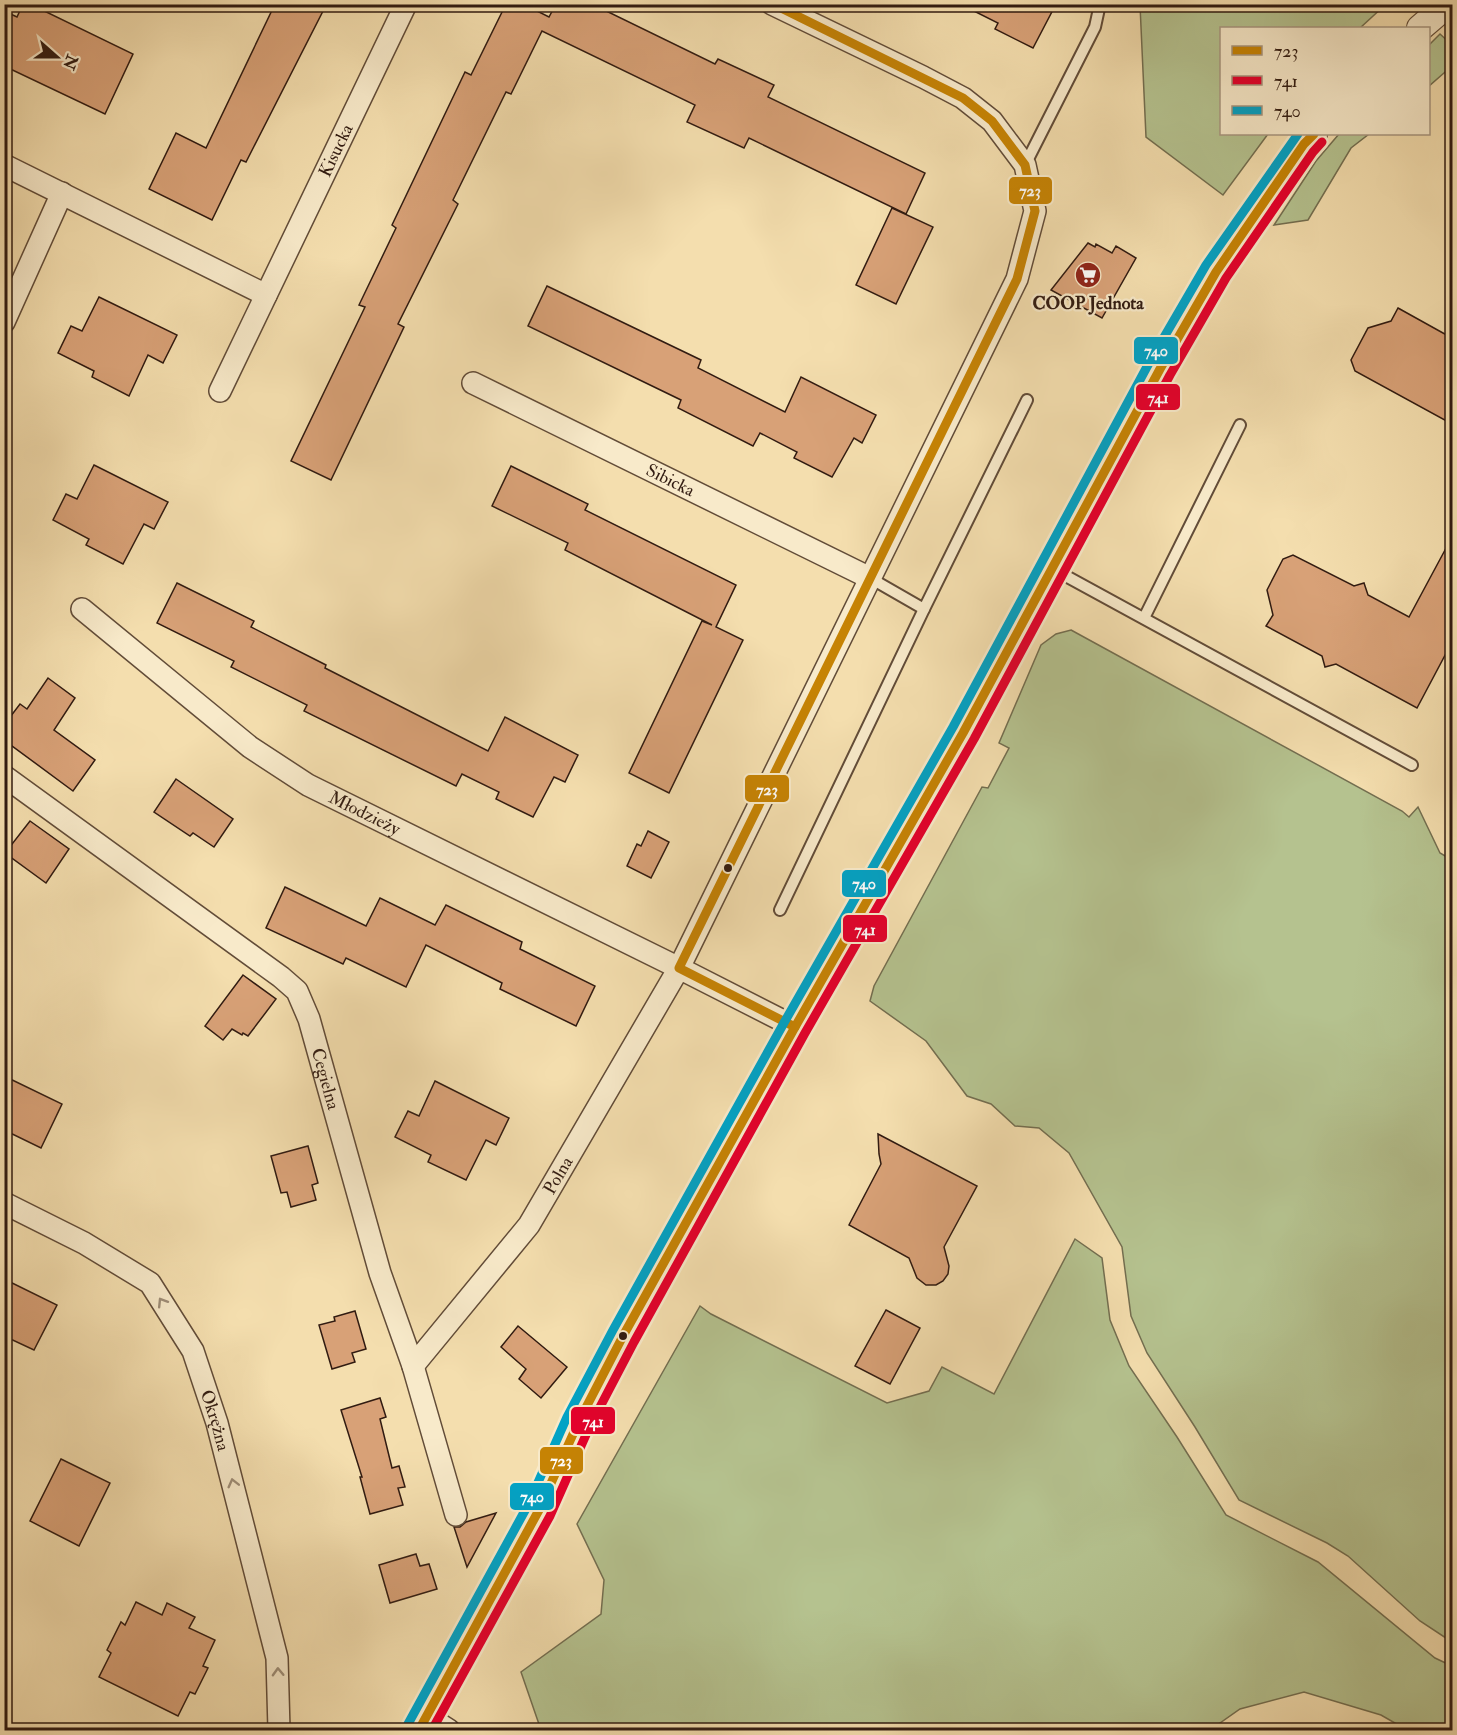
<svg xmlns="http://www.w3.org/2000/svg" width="1457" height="1735" viewBox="0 0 1457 1735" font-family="'IM FELL Double Pica',serif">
	<rect width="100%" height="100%" fill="#f4deae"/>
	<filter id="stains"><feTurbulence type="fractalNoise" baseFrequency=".00333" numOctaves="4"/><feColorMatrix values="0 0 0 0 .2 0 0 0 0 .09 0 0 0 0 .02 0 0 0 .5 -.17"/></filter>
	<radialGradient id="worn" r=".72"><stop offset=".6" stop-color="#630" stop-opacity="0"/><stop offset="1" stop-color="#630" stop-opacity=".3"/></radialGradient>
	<g fill="#b5c28f" stroke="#736e50" stroke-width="1.5">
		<path d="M1140,5V4L1385,5L1360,28H1222V134H1268L1223,195L1146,137Z"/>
		<path d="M1440,34L1452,45V66L1429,86V45Z"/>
		<path d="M1339,134H1369L1351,148L1308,220L1274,225L1316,161Z"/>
		<path d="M1071,630L1402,811L1409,817L1418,807L1440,853L1452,860V1642L1420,1621L1348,1556L1327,1543L1239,1500L1195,1427L1147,1353L1131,1316L1122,1247L1069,1153L1039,1128L1015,1126L991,1104L967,1096L926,1041L870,1001L874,986L982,787L988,788L1009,748L999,743L1041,645L1056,634Z"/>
		<path d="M1075,1239L1102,1258L1110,1320L1129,1366L1177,1437L1226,1515L1318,1562L1435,1658L1452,1666V1730H1407L1381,1715L1304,1692L1240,1709L1210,1730H541L521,1672L601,1614L604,1580L577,1524L700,1306L711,1314L887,1403L929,1391L942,1367L994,1394Z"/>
	</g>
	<g fill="#d8a177" stroke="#311b11" stroke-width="1.5">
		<path d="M23,4H30L133,54L105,114L4,66V11L17,17Z"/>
		<path d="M275,4H310L323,11L246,162L241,160L212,220L149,189L176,133L206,148Z"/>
		<path d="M506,4H523L549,17L556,4H592L715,64L718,59L774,85L768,97L925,173L906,214L749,138L744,148L687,122L695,105L542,31L511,94L506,92L453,200L458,204L398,324L404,327L331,480L291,461L365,307L359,305L396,228L392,225L465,72L471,75Z"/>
		<path d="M960,4H1056L1033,48L995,29L998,23Z"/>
		<path d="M892,208L933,227L896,304L856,285Z"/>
		<path d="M1088,243L1095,247L1096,244L1112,253L1116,246L1136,258L1102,318L1051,290Z"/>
		<path d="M547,286L701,360L698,368L785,412L801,377L876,415L862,443L854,438L832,477L794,458L797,452L760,433L753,446L678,408L681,400L528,326Z"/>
		<path d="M99,297L177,335L163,363L148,355L129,396L92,377L94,371L58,353L71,326L82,331Z"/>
		<path d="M1398,308L1452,338V424L1355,371L1351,360L1368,328L1391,321Z"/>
		<path d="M94,465L168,502L154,529L144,524L123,564L86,545L89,539L53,520L66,494L77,499Z"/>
		<path d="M511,466L588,504L585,510L736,585L716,627L743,640L669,793L629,773L702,621L712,625L565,550L568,543L492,506Z"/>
		<path d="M1452,537V642L1417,708L1336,664L1325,667L1322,656L1266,626L1273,615L1267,590L1283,559L1293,555L1354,586L1364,583L1368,595L1409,617Z"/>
		<path d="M177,583L254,621L251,627L326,665L325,668L488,751L505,717L578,755L565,782L554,777L533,817L496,799L499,792L462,774L456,786L304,711L307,705L231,667L234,661L157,623Z"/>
		<path d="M48,678L75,698L54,730L95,760L73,791L4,740V725L20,704L27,709Z"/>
		<path d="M176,779L233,819L214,847L193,833L190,836L154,812Z"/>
		<path d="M30,821L69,849L46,883L5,853Z"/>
		<path d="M648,831L669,842L651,878L627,866L637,844L641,846Z"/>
		<path d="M285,887L366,926L380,898L435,925L446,905L522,942L520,949L595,986L576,1026L500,989L502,983L426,945L406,987L346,958L343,964L266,928Z"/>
		<path d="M243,975L276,999L248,1036L243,1033L242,1035L232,1029L223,1040L205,1026Z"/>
		<path d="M4,1076L62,1104L41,1148L4,1130Z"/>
		<path d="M435,1081L509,1118L496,1145L486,1140L466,1180L428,1162L431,1155L395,1137L408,1111L419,1116Z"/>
		<path d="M878,1134L977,1186L944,1247L949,1266L948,1274L943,1281L936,1285H926L917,1278L909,1258L849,1225L881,1164L879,1154Z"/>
		<path d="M308,1146L318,1183L312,1185L316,1200L291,1207L287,1192L281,1193L271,1156Z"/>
		<path d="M4,1279L57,1305L34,1350L4,1336Z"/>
		<path d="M886,1310L920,1328L890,1384L855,1366Z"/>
		<path d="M355,1311L366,1349L352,1353L355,1362L332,1369L319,1325L335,1321L334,1317Z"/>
		<path d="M518,1326L567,1367L541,1398L519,1379L526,1369L501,1347Z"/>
		<path d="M380,1398L386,1417L380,1419L392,1468L399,1466L405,1487L398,1488L403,1505L370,1514L360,1477H362L341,1410Z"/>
		<path d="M61,1459L110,1483L79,1546L30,1521Z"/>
		<path d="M496,1513L467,1567L454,1527H460L466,1522Z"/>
		<path d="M416,1554L420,1566L429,1564L437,1589L390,1603L379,1565Z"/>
		<path d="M136,1602L162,1615L167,1603L195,1617L189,1628L215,1640L203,1666L208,1668L195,1694L190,1692L178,1716L99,1677L111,1653L107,1650L121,1622L125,1625Z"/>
	</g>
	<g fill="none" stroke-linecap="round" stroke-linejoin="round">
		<g stroke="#624c38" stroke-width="14">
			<g id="service">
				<path d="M1025,165L1095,27L1100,4"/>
				<path d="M1053,569L1412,765"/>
				<path d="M870,578L924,609"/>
				<path d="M1144,618L1240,425"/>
				<path d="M780,910L924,609L1027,400"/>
			</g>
		</g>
		<g stroke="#624c38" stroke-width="24">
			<g id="minor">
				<path d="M4,165L266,295"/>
				<path d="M4,322L62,193"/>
				<path id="s1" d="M473,383L870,578"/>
				<path id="s2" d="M220,391L406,4"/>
				<path id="s3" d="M82,609L250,747L308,785L679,968L795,1027"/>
				<path id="s4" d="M4,776L281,977L297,991L309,1019L380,1273L413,1366L456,1515"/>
				<path id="s5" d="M4,1203L84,1243L150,1283L193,1351L217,1423L277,1658L279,1730"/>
				<path id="s6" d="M413,1366L529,1225L679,968L1017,279L1035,211L1025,165L992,121L963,98L923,77L772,4"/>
				<path d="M427,1716L449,1730"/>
			</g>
		</g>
		<g stroke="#624c38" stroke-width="28">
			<g id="tertiary">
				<path d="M1420,28L1448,4"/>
				<path d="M419,1730L539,1510L578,1423L623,1336L795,1027L963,733L1160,369L1216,272L1304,144L1314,134"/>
			</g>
		</g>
		<use href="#service" stroke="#f8eaca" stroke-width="10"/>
		<use href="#minor" stroke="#f8eaca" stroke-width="21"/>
		<use href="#tertiary" stroke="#f8eaca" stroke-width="26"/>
		<g stroke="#f8eaca" stroke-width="14">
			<g id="bus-1">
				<path d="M773,4L963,98L992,121L1025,165L1035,211L1017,279L679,968L795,1027"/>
				<path d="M419,1730L539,1510L578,1423L623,1336L795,1027L963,733L1160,369L1216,272L1304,144L1314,134"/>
			</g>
		</g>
		<g stroke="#f8eaca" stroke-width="14">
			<path id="bus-2" d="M432,1730L550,1516L589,1428L634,1342L805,1033L974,739L1170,375L1226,278L1313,152L1322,142"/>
		</g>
		<g stroke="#f8eaca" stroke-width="14">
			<path id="bus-3" d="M408,1724L528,1505L567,1417L613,1330L785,1021L953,727L1149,363L1206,265L1298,134"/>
		</g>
		<use href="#bus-1" stroke="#c68304" stroke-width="9"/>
		<use href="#bus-2" stroke="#e4002b" stroke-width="9"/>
		<use href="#bus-3" stroke="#02a2c5" stroke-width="9"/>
	</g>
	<defs><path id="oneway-chevron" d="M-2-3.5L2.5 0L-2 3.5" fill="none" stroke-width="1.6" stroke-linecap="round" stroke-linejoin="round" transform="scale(1.5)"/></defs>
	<g stroke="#9e8d77">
		<use href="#oneway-chevron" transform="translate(162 1302) rotate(-122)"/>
		<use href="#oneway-chevron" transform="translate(233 1483) rotate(-104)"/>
		<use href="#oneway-chevron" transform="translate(278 1672) rotate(-92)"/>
	</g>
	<defs>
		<g id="supermarket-disc" transform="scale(1.35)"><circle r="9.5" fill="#8f2418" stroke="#f8eaca"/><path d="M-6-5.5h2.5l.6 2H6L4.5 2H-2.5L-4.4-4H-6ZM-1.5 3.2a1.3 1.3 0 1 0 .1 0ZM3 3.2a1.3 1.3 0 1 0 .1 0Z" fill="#fff"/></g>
	</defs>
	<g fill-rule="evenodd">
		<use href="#supermarket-disc" x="1088" y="275"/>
	</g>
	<g fill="#311b11" stroke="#f8eaca" stroke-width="2">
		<circle cx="728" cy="868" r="5"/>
		<circle cx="623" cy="1336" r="5"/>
	</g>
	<g text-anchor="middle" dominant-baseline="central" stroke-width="4.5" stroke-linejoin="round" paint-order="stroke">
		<g font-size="18" fill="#311b11" stroke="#f8eaca">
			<text stroke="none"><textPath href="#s2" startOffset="267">Kisucka</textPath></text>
			<text stroke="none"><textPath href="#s1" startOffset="220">Sibicka</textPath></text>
			<text stroke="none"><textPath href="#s3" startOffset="350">Młodzieży</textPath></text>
			<text stroke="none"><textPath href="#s4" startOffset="456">Cegielna</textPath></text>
			<text stroke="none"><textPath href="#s6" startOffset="240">Polna</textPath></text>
			<text stroke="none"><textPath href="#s5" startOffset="320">Okrężna</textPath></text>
		</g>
		<g font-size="18" font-weight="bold" fill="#311b11" stroke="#f8eaca">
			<text x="1088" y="303">COOP Jednota</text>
		</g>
	</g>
	<g stroke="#f8eaca" stroke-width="2">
		<rect x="1008" y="176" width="45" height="29" rx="6" fill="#c68304"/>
		<rect x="1133" y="336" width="46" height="29" rx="6" fill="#02a2c5"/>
		<rect x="1135" y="383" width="46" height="28" rx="6" fill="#e4002b"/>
		<rect x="744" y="774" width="46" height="29" rx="6" fill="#c68304"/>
		<rect x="841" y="869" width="46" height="29" rx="6" fill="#02a2c5"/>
		<rect x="842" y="914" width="46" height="29" rx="6" fill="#e4002b"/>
		<rect x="570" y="1406" width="46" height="29" rx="6" fill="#e4002b"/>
		<rect x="539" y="1446" width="45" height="29" rx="6" fill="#c68304"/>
		<rect x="509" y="1482" width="46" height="29" rx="6" fill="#02a2c5"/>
	</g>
	<g font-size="16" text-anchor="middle" font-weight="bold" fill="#fff">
		<text x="1030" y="196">723</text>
		<text x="1156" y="356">740</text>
		<text x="1158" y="403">741</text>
		<text x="767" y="795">723</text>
		<text x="864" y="889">740</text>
		<text x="865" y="935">741</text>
		<text x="593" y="1427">741</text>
		<text x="561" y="1466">723</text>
		<text x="532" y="1502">740</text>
	</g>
	<rect width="1457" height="1735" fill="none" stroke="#f4deae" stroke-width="24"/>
	<rect x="6" y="6" width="1445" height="1723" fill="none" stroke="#311b11" stroke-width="3"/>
	<rect x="12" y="12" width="1433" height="1711" fill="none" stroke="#311b11" stroke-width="1.5"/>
	<rect x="1220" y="27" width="210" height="108" fill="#f8eaca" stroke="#a89780" stroke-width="1.5"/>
	<rect x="1232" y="46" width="30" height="9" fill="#c68304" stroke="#a89780" stroke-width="1.5"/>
	<text x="1274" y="57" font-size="18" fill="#311b11">723</text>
	<rect x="1232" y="76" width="30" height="9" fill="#e4002b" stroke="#a89780" stroke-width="1.5"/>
	<text x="1274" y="87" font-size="18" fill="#311b11">741</text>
	<rect x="1232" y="106" width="30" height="9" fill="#02a2c5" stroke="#a89780" stroke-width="1.5"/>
	<text x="1274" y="117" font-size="18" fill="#311b11">740</text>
	<g transform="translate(57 57) rotate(111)" stroke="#f8eaca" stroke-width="4.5" paint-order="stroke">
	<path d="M0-4.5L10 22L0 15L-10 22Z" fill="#311b11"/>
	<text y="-9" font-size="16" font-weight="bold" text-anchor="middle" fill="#311b11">N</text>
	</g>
	<rect width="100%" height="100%" filter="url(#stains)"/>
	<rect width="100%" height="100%" fill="url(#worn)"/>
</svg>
